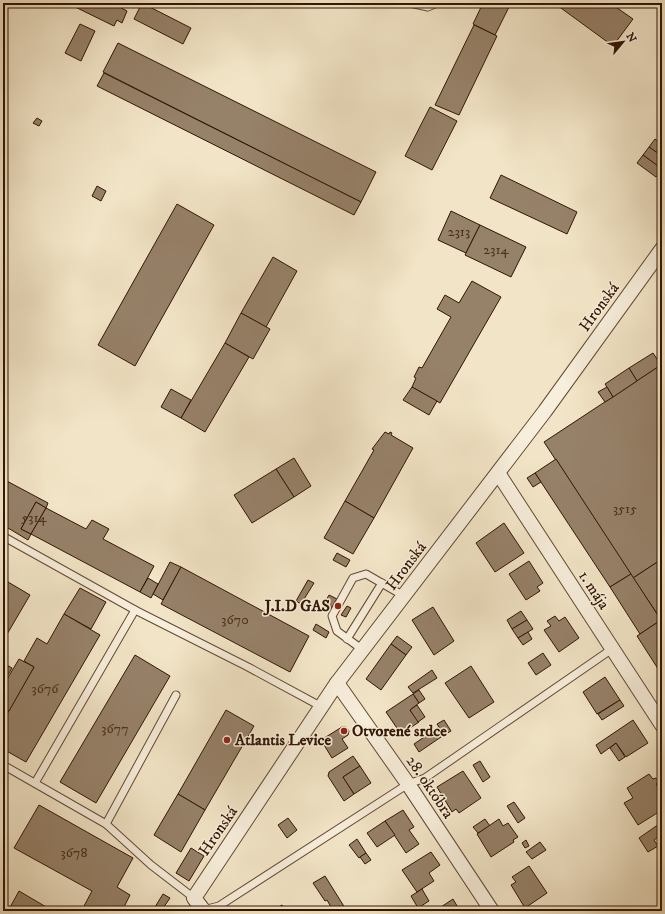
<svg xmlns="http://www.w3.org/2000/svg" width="665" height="914" viewBox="0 0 665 914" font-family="'IM FELL DW Pica',serif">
	<rect width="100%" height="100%" fill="#f2e5c7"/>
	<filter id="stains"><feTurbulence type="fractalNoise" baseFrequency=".005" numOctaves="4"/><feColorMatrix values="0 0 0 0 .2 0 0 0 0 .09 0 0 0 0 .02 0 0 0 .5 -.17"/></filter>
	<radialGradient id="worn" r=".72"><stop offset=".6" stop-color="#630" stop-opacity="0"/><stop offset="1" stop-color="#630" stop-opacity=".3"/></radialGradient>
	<g fill="#968169" stroke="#321503">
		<path d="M67,3H112L127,11L122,23L117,20L114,26Z"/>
		<path d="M142,3L191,28L183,44L134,19Z"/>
		<path d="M483,3H511L495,35L473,24Z"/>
		<path d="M554,3H610L633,19L613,46Z"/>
		<path d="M80,24L95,31L81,61L65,53Z"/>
		<path d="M474,25L497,36L459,115L435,105Z"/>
		<path d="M118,43L376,172L361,202L103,72Z"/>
		<path d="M104,73L361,202L354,215L97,86Z"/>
		<path d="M430,107L457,121L432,170L405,156Z"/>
		<path d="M37,118L42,121L39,126L33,123Z"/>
		<path d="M655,139L662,144V156L649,147Z"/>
		<path d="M649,147L662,156V169L643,155Z"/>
		<path d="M643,155L662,169L656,177L637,163Z"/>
		<path d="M501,175L577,212L567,234L490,198Z"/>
		<path d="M97,186L106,191L101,201L92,196Z"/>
		<path d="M177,204L214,225L135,366L98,345Z"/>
		<path d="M451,211L480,225L466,253L438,240Z"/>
		<path d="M480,225L526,247L511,277L465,255Z"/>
		<path d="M273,257L297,271L266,327L241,313Z"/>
		<path d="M472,281L501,297L440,403L412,387L416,378L414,377L419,367L422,368L451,317L437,309L445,295L459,303Z"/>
		<path d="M241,313L270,329L253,359L225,343Z"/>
		<path d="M225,343L249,357L205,432L181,418Z"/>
		<path d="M653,353L661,365L637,381L629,368Z"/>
		<path d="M661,365L662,559L633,578L544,442Z"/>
		<path d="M629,368L637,381L613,397L605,384Z"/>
		<path d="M412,387L437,401L429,415L403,400Z"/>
		<path d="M607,387L613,397L605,402L598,392Z"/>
		<path d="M171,389L191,400L181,418L161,407Z"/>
		<path d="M385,432L389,434L390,432L392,433L391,435L413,448L374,518L345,501L374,450L372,449Z"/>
		<path d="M294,458L311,486L294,497L276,469Z"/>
		<path d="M556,459L631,574L610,587L535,473Z"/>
		<path d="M276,469L294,497L252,523L234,495Z"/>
		<path d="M535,473L541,482L533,487L527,478Z"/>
		<path d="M3,479L48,503L46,508L36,502L21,529L31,534L28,540L3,525Z"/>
		<path d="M345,501L374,518L353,554L324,538Z"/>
		<path d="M36,502L46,508L31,534L21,529Z"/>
		<path d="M46,508L86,529L92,520L109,529L103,539L154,566L140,592L31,534Z"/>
		<path d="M504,523L524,553L495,572L476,543Z"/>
		<path d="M337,553L350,560L346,567L333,560Z"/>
		<path d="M662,559V621L633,578Z"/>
		<path d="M529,561L543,583L537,587L540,591L526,600L509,574Z"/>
		<path d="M170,562L181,567L163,600L153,594Z"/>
		<path d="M181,567L309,636L290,672L161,604Z"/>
		<path d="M631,574L661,620L640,634L610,587Z"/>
		<path d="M148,578L158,584L151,598L140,592Z"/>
		<path d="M3,579L30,595L3,641Z"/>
		<path d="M308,580L314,583L301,604L296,601Z"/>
		<path d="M80,588L106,602L91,629L64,614Z"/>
		<path d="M329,595L337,599L330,610L323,606Z"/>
		<path d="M347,606L351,608L346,617L341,615Z"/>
		<path d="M433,607L454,641L434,655L412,620Z"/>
		<path d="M521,611L527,620L512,629L507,620Z"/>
		<path d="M64,614L100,635L26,762L3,749V721L34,667L24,661L37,638L47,644Z"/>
		<path d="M555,616L559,621L565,617L579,638L559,652L544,630L551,626L547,621Z"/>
		<path d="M527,620L533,629L518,638L512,629Z"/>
		<path d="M661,620L662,622V675L637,636Z"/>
		<path d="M316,624L329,632L326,638L313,630Z"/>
		<path d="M528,632L532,639L523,645L518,638Z"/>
		<path d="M397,636L412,647L406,655L391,644Z"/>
		<path d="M391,644L406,655L381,690L366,679Z"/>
		<path d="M543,653L551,665L536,675L528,663Z"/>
		<path d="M135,655L170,676L96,803L60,782Z"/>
		<path d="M19,659L34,667L9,711L3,707V686Z"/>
		<path d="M3,663L12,668L3,683Z"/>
		<path d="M471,666L494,702L469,718L445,683Z"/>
		<path d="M432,670L437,678L413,693L408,687Z"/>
		<path d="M605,677L620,700L597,714L583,692Z"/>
		<path d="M419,690L425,699L419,703L413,694Z"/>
		<path d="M413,694L419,703L410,710L419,722L401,734L386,712Z"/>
		<path d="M620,700L624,706L602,720L598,714Z"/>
		<path d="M417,705L425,717L418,722L410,710Z"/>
		<path d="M226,710L254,726L205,810L178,794Z"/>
		<path d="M444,720L451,731L444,735L437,724Z"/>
		<path d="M633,720L648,743L626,757L616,743L601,754L596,745Z"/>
		<path d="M342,727H346L349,731L348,735L342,739L348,748L332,758L321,740Z"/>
		<path d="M439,727L444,735L419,752L414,744Z"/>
		<path d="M616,743L625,757L619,761L610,748Z"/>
		<path d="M353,756L360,766L343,777L354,794L344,801L328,776L329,772Z"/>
		<path d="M480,761L490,777L483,782L473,765Z"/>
		<path d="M360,766L371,783L354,794L343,777Z"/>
		<path d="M463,771L481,798L459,813L456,809L452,812L437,787Z"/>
		<path d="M649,774L653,779L656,778L659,782L656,784L662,793V810L638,825L624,803L633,798L627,788Z"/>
		<path d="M178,794L205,810L181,852L154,835Z"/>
		<path d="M514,802L525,818L518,823L507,806Z"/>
		<path d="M39,805L133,858L117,887L130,895L122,911H94L84,906L92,891L14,848Z"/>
		<path d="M403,810L414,827L409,830L419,844L406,853L385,821Z"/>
		<path d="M288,818L297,830L287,838L278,825Z"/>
		<path d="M485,819L490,826L478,833L473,827Z"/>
		<path d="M499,819L503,826L508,823L518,837L513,840L514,842L491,857L477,834Z"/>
		<path d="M385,821L395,835L377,847L367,833Z"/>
		<path d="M662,822V834L654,840L658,846L648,852L639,838Z"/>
		<path d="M357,839L366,853L359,858L349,845Z"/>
		<path d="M526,840L529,846L525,848L522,843Z"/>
		<path d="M540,842L546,850L532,859L526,852Z"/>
		<path d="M191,848L204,856L189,881L176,873Z"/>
		<path d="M431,852L440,865L429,873L434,881L417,892L402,870Z"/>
		<path d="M366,853L371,860L365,864L360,857Z"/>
		<path d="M529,866L547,893L525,908L511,885L516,882L512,877Z"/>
		<path d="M325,876L345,908L341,911H326L331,907L327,900L325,901L313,883Z"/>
		<path d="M422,889L429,901L418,908L411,896Z"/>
		<path d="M19,891L53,911H8Z"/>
		<path d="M163,894L170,898L161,911L155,907Z"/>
		<path d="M453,899L460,911H435Z"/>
		<path d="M282,905L286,911H273Z"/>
	</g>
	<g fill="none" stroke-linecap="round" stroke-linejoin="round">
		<g stroke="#624934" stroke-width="9">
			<g id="lane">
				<path d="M410,3L428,7L437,3"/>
				<path d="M3,539L6,538L135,610L248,667L322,707"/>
				<path d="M347,639L382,583"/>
				<path d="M363,650L337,631L332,616L353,578L366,574L404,596"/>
				<path d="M3,765L106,824L151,865L194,898"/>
				<path d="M35,783L135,610"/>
				<path d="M106,824L176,695"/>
				<path d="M203,910L219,906L408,784L425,778L612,649"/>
			</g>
		</g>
		<g stroke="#624934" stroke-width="16">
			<g id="street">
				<path d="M498,473L662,725"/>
				<path d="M337,683L408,784L492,911"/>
				<path d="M204,911L194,898L337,683L545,411L662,249"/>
			</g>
		</g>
		<use href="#lane" stroke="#f7eedb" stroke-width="7"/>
		<use href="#street" stroke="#f7eedb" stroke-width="14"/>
	</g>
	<g fill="#8f2418" stroke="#f7eedb" stroke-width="1.5">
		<circle cx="338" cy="606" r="4"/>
		<circle cx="344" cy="731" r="4"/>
		<circle cx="227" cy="740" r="4"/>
	</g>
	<g text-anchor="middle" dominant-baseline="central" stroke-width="3" stroke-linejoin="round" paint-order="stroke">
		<g font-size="14" fill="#4b301c">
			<text x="459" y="232">2313</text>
			<text x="496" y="250">2314</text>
			<text x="625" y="509">3515</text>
			<text x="34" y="518">5314</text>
			<text x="235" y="620">3670</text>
			<text x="45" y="689">3676</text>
			<text x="115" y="729">3677</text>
			<text x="74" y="853">3678</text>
		</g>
		<g font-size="16" fill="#321503" stroke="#f7eedb">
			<text transform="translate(599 307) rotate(-54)">Hronská</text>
			<text transform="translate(406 566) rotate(-53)">Hronská</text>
			<text transform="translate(594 590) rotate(57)">1. mája</text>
			<text transform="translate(430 787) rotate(56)">28. októbra</text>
			<text transform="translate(218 831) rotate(-56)">Hronská</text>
		</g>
		<g font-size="16" font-weight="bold" fill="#321503" stroke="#f7eedb" text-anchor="start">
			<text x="330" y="606" text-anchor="end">J.I.D GAS</text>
			<text x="352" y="731">Otvorené srdce</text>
			<text x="235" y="740">Atlantis Levice</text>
		</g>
	</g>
	<rect width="665" height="914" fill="none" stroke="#f2e5c7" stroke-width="16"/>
	<rect x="4" y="4" width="657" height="906" fill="none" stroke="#321503" stroke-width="2"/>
	<rect x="8" y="8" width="649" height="898" fill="none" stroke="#321503"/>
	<g transform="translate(623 42) rotate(61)" stroke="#f7eedb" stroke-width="3" paint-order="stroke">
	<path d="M0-3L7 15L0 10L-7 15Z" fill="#321503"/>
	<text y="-6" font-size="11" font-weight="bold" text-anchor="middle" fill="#321503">N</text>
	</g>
	<rect width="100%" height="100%" filter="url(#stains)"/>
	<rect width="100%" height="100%" fill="url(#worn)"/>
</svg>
